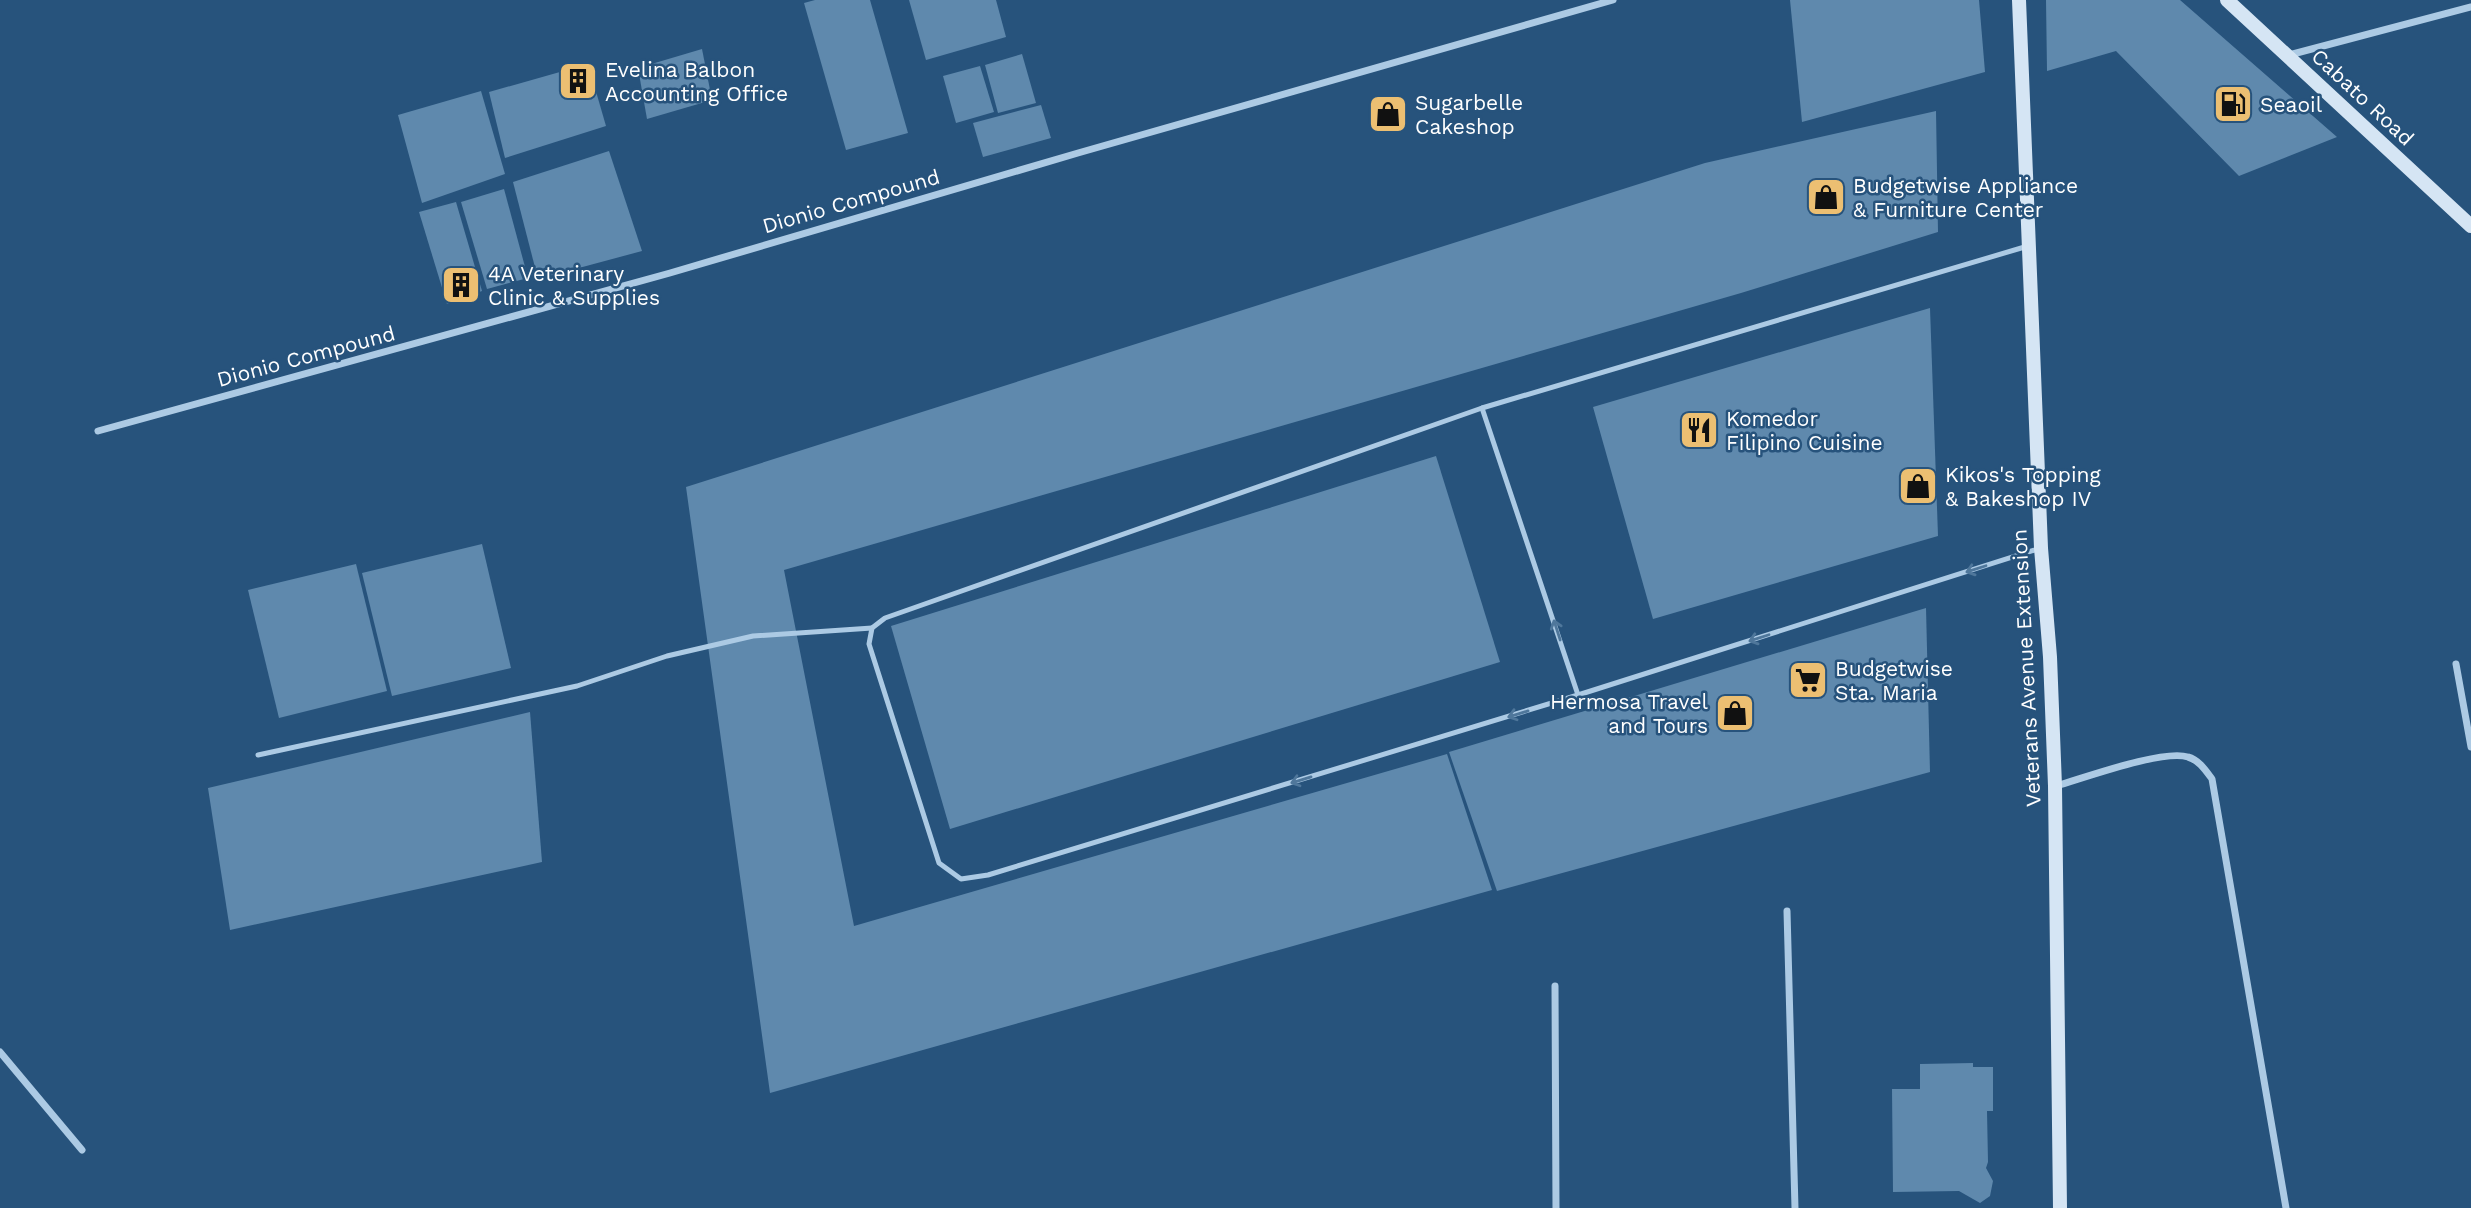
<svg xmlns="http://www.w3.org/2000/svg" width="2471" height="1208" viewBox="0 0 2471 1208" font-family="'Work Sans',sans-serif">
	<rect width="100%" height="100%" fill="#27537c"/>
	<g fill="#5f89ad">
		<path d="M815,0H870L908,133L846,150L804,3Z"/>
		<path d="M909,0H996L1006,37L926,60Z"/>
		<path d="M1790,0H1979L1985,72L1802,122Z"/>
		<path d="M2046,0H2180L2337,137L2239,176L2116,51L2047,71Z"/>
		<path d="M702,49L712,100L647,119L638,68Z"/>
		<path d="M1022,54L1036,103L998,113L985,65Z"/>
		<path d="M588,64L606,126L505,158L489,92Z"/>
		<path d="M980,66L994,112L956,123L943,76Z"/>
		<path d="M481,91L505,174L422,203L398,115Z"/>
		<path d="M1041,105L1051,138L983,157L973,123Z"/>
		<path d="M1936,111L1938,232L1741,293L784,570L854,926L1447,754L1492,890L770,1093L686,487L1705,163Z"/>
		<path d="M609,151L642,251L538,279L513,182Z"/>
		<path d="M504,189L528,278L487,289L461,202Z"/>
		<path d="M456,202L482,291L447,304L419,212Z"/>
		<path d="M1930,308L1938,536L1653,619L1593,407Z"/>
		<path d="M1436,456L1500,662L950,829L891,626Z"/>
		<path d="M482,544L511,668L392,696L362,573Z"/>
		<path d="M356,564L387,691L279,718L248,590Z"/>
		<path d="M1926,608L1930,772L1497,891L1449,752Z"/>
		<path d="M530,712L542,862L230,930L208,788Z"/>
		<path d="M1973,1063V1067H1993V1111H1987L1988,1162L1986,1168L1993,1181L1990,1196L1980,1203L1959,1191L1893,1192L1892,1089H1920V1064Z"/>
	</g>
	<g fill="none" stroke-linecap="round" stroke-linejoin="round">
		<g stroke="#accae4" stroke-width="5">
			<path d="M2028,246L1482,408L885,618L872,628L869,644L939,863L961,879L988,875L1578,695L2041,548"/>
			<path d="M1482,408L1578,695"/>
			<path d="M258,755L577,686L667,656L753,636L872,628"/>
		</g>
		<g stroke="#accae4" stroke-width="7">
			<path d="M2289,55L2471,7"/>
			<path d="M98,431L670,273L1078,153L1613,0"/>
			<path d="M2456,664L2471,747"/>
			<path d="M2056,786C2084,778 2163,749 2188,757C2199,760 2206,771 2212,779L2286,1208"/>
			<path d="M1787,911L1795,1208"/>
			<path d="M1555,986L1556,1208"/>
			<path d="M0,1052L82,1150"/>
		</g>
		<g stroke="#d5e5f4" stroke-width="14">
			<path d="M2019,0L2041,548L2050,657L2055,786L2060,1208"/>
			<path d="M2227,0L2471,226"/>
		</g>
	</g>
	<defs><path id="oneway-shaft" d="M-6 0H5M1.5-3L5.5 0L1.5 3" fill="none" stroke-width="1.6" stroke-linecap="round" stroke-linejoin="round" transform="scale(1.75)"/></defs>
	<g stroke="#4f779b">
		<use href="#oneway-shaft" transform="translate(1976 569) rotate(162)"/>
		<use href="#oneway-shaft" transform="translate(1557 630) rotate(-108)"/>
		<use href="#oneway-shaft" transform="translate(1759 638) rotate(162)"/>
		<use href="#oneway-shaft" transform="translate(1518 714) rotate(163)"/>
		<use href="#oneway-shaft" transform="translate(1301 780) rotate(163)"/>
	</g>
	<defs>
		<g id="building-square" transform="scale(2.0125)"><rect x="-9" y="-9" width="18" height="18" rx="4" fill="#ecbf72" stroke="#27537c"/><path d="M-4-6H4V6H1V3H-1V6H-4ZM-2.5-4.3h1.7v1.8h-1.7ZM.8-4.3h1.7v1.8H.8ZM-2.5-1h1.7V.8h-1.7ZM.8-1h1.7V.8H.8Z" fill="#111"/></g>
		<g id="fuel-square" transform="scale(2.0125)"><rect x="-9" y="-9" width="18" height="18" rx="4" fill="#ecbf72" stroke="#27537c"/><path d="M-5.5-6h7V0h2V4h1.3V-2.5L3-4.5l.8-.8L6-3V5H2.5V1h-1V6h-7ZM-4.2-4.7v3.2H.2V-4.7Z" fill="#111"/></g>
		<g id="shop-square" transform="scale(2.0125)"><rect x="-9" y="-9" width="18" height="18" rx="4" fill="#ecbf72" stroke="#27537c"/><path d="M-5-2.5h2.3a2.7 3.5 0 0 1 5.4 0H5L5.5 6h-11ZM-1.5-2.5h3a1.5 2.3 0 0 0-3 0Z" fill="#111"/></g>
		<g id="restaurant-square" transform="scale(2.0125)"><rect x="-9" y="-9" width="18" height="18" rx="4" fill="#ecbf72" stroke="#27537c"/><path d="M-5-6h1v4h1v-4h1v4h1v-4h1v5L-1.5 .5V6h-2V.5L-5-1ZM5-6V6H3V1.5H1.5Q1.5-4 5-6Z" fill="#111"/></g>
		<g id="supermarket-square" transform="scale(2.0125)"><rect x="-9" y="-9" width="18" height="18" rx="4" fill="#ecbf72" stroke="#27537c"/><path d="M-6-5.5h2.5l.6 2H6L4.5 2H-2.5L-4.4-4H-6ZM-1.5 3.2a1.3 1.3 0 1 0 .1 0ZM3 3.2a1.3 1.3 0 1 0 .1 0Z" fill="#111"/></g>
	</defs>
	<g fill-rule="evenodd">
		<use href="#building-square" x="578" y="81"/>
		<use href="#fuel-square" x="2233" y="104"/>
		<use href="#shop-square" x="1388" y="114"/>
		<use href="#shop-square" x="1826" y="197"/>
		<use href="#building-square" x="461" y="285"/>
		<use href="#restaurant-square" x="1699" y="430"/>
		<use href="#shop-square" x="1918" y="486"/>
		<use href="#supermarket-square" x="1808" y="680"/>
		<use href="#shop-square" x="1735" y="713"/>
	</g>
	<g text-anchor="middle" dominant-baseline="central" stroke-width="5" stroke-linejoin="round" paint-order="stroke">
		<g font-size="21" fill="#fff" stroke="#27537c" text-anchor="start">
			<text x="605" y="69">Evelina Balbon<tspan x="605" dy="24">Accounting Office</tspan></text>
			<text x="1415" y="102">Sugarbelle<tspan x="1415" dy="24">Cakeshop</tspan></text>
			<text x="2260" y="104">Seaoil</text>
			<text x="1853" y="185">Budgetwise Appliance<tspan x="1853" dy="24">&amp; Furniture Center</tspan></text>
			<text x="488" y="273">4A Veterinary<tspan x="488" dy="24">Clinic &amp; Supplies</tspan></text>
			<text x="1726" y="418">Komedor<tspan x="1726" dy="24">Filipino Cuisine</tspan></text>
			<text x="1945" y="474">Kikos's Topping<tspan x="1945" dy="24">&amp; Bakeshop IV</tspan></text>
			<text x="1835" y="668">Budgetwise<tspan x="1835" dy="24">Sta. Maria</tspan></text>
			<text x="1708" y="701" text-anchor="end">Hermosa Travel<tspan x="1708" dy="24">and Tours</tspan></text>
		</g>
		<g font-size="21" fill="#fff" stroke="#27537c">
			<text transform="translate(2363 97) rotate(43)">Cabato Road</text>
			<text transform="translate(851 201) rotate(-16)">Dionio Compound</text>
			<text transform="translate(306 356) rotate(-15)">Dionio Compound</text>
			<text transform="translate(2026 668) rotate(-93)">Veterans Avenue Extension</text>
		</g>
	</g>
</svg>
